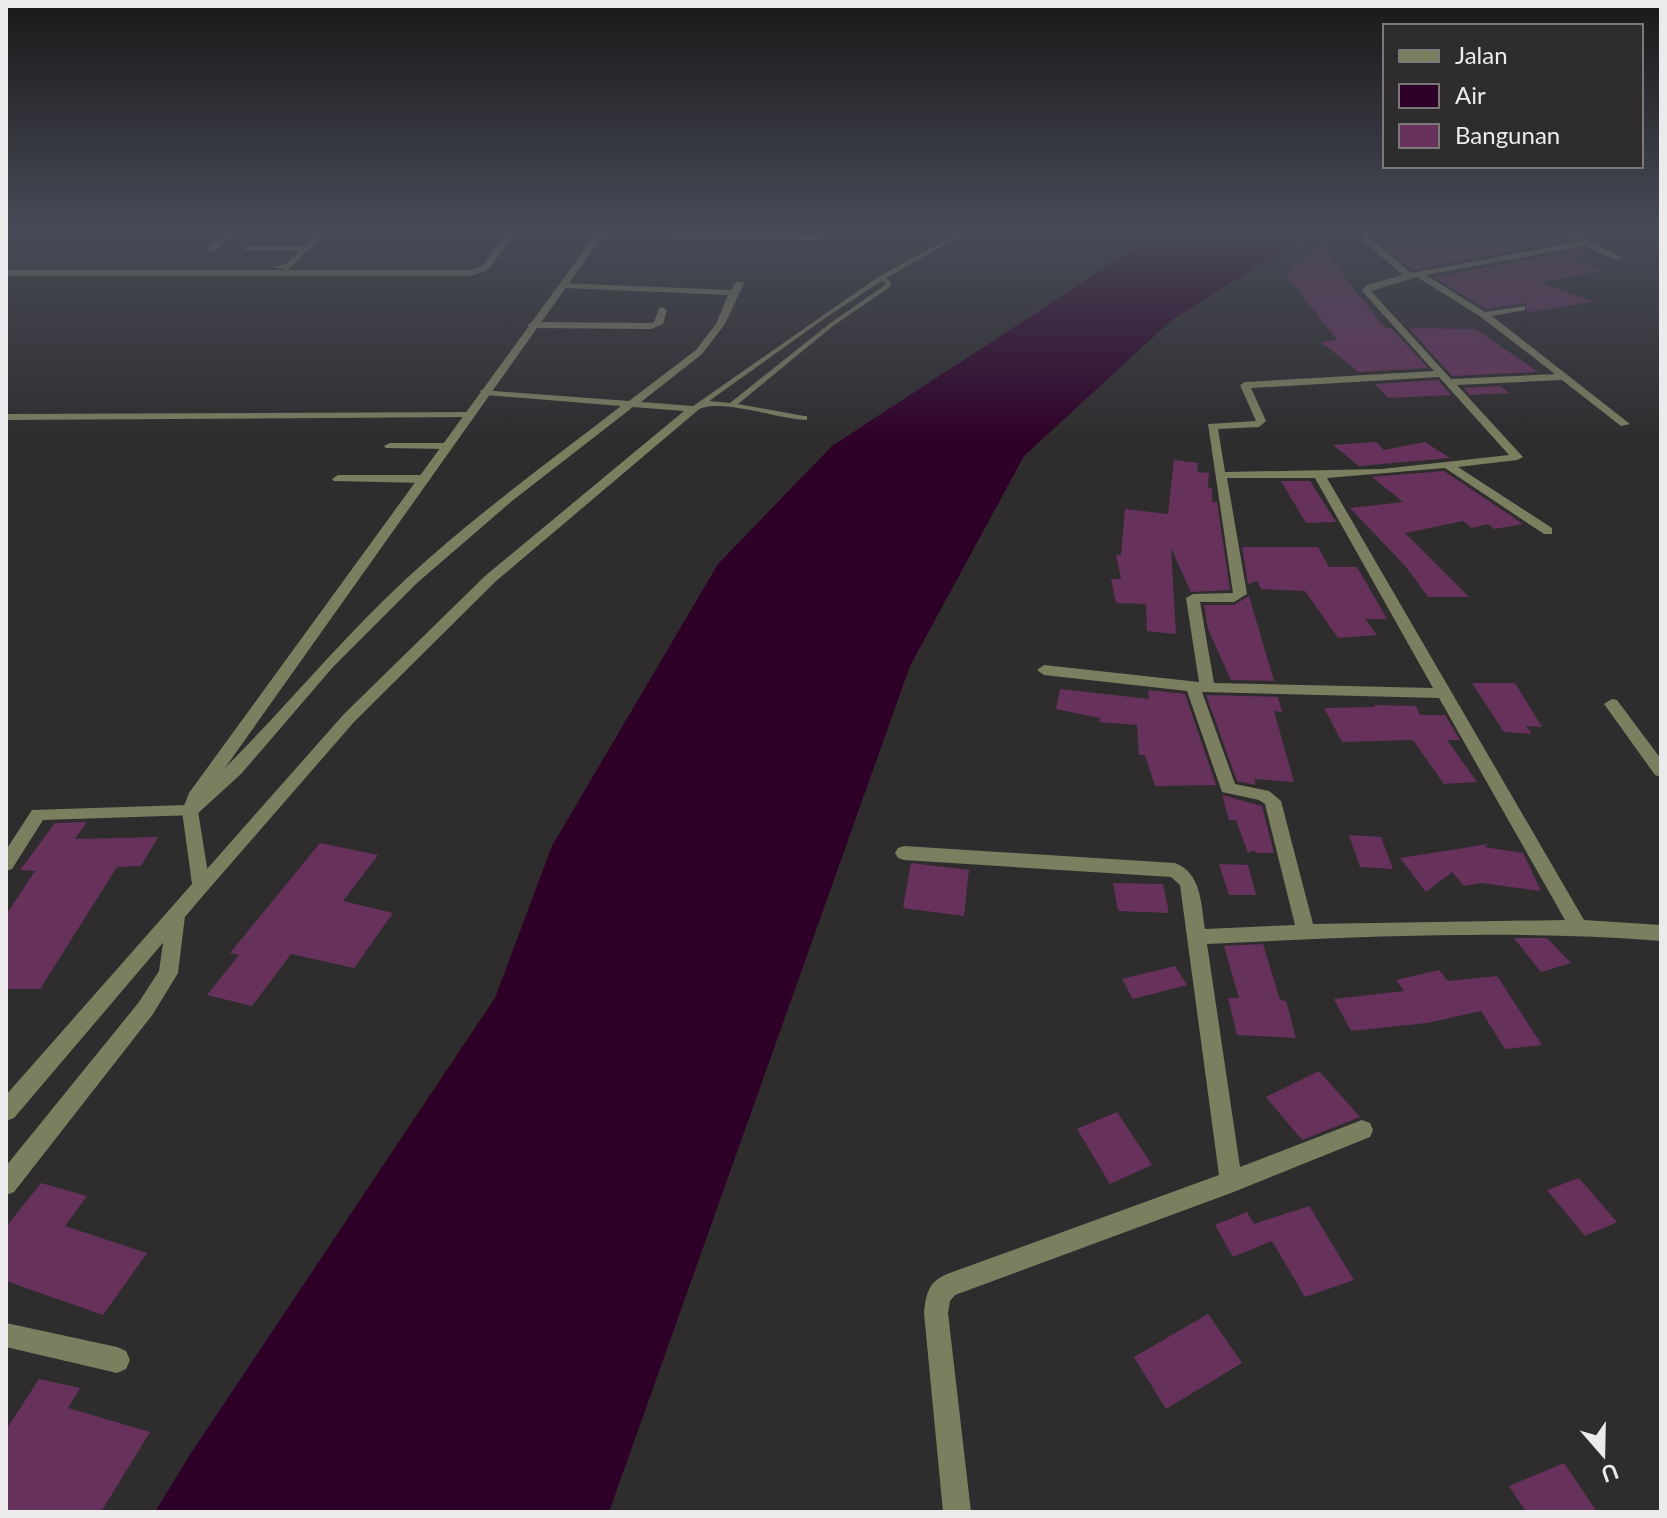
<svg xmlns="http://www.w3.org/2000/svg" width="1667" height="1518" viewBox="0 0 1667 1518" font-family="Lato,sans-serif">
	<rect width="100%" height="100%" fill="#2f2c2e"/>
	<path fill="#2e0027" d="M1161,231H1314L1173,319L1024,456L910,666L609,1512H155L191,1453L495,998L552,846L718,564L832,446Z"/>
	<g fill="#66325c">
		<path d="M1493,231H1538L1562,242L1412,270L1385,247Z"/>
		<path d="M1321,247L1385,328H1391L1428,368L1359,372L1321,342L1337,340L1286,275Z"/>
		<path d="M1579,250L1588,254L1569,258L1602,271L1540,282L1594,302L1527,312L1525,303L1486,309L1434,277Z"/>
		<path d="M1409,328L1476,329L1538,372L1452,376Z"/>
		<path d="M1438,380L1451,395L1388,398L1375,384Z"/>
		<path d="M1500,386L1509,393L1470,395L1464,388Z"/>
		<path d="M1376,442L1384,450L1425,442L1450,458L1359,466L1333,445Z"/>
		<path d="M1174,460L1198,463L1197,472L1209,473L1208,488H1212V502H1217L1230,590L1191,592L1171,548L1176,634L1147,631L1146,604L1116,603L1111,579H1121L1116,555H1121L1125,509L1168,514Z"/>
		<path d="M1444,471L1523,524L1494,529L1488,524L1472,528L1463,521L1405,533L1469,597H1428L1407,568L1350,508L1403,502L1372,477Z"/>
		<path d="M1281,481H1310L1336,522L1306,523Z"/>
		<path d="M1242,547H1318L1329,567H1357L1387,619H1365L1377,635L1338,638L1305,591L1261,589L1257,581L1248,584Z"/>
		<path d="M1249,596L1274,681L1231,680L1208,629L1204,605H1234Z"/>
		<path d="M1472,683H1515L1542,727L1526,726L1532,734L1504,732Z"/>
		<path d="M1060,689L1149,699L1148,690L1185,694L1216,785L1155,786L1145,755H1139L1137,725L1100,722V718L1056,709Z"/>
		<path d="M1206,695L1278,697L1282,712L1274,711L1294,782L1254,779L1256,785L1237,781Z"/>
		<path d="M1374,705L1416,706L1420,715H1445L1460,740H1447L1477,782L1444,784L1413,740L1342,742L1324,708L1375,707Z"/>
		<path d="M1222,795L1262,806L1274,853H1256L1254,850L1248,853L1236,820H1229Z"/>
		<path d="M87,822L75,839L158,837L141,866L117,867L40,989H6V915L35,871L20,870L55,823Z"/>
		<path d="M1349,835L1381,837L1393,869L1360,867Z"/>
		<path d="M320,843L378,855L343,901L393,913L354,968L291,954L252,1006L207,995L239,955L230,953Z"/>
		<path d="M1489,844L1484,847L1523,853L1541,891L1481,883L1464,886L1452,872L1426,892L1400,858Z"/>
		<path d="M911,863L969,870L964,916L903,908Z"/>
		<path d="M1219,864L1248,865L1256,895H1229Z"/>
		<path d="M1113,883L1163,884L1169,913L1118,911Z"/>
		<path d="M1514,938H1547L1571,963L1541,972Z"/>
		<path d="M1263,944L1280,1000L1286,1001L1296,1038L1237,1035L1228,998H1239L1224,946Z"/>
		<path d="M1175,966L1187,985L1133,999L1122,979Z"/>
		<path d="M1439,970L1448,981L1497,976L1542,1045L1505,1049L1481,1011L1427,1023L1351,1031L1334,999L1404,991L1396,980Z"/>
		<path d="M1319,1071L1360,1117L1302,1140L1266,1097Z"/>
		<path d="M1117,1112L1152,1165L1110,1184L1077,1129Z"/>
		<path d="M1579,1178L1617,1222L1585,1236L1547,1190Z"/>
		<path d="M41,1183L87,1196L65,1226L147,1253L103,1315L6,1281V1227Z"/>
		<path d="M1309,1206L1354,1280L1305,1297L1272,1241L1233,1257L1215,1225L1247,1212L1254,1224Z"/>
		<path d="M1208,1314L1242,1363L1166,1409L1134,1357Z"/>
		<path d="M39,1379L80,1388L68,1408L150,1432L101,1512H6V1430Z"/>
		<path d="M1564,1463L1597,1512H1526L1509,1486Z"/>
	</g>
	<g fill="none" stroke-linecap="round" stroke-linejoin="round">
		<path fill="#7c7e60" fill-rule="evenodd" d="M962,231H969L886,278L891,282L890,287L833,326L738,404L804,416H807V420C779,420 717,396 696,411L689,409L878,277ZM882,281L885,283V285L829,324L730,403L709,401L828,316Z"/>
		<g fill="#7c7e60" fill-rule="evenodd">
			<path d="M228,231H236L215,251H209V247Z"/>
			<path d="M320,231H328L288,270L273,267L286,264L300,250H246L242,248L246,246H305Z"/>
			<path d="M509,231L603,235L817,236L821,231H829L819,240L513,236L488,270L471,276H6V270H470L482,266Z"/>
			<path d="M1363,231H1371L1370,238L1411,273L1577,242L1558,231H1568L1623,258L1616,260L1584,246L1426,275L1485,312L1525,306V310L1492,316L1630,424L1621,426L1562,380L1457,385L1523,457L1517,460L1458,467L1552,528V534H1544L1445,468L1327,478L1584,920L1661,925V941C1511,929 1358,937 1207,944L1240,1167L1362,1120L1370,1123L1373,1130L1370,1137L1231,1193L955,1295L950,1301L948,1313L971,1512H943L924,1313C926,1294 928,1282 947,1274L1219,1175L1180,885L1171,877L904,860L898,858L895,853L898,848L904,846L1175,863C1202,873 1201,905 1205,929L1295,925L1265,804L1259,800L1222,792L1187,691L1044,675L1037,670L1044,665L1199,682L1186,598L1193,594L1233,593L1208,424L1256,421L1240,385L1245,382L1434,371L1362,291L1366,285L1403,275L1363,241ZM1417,277L1481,317L1555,374L1451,379L1371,291ZM1439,377L1509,455L1382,469L1225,472L1218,429L1259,427L1266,421L1251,388ZM1227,478H1315L1433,688L1214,683L1200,602H1234L1247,594ZM1202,692L1439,698L1565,920L1313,924L1281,801L1269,791L1235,784Z"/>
			<path d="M737,281L744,283L725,324L702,354L641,402L693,406L698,409L697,411L495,582L354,722L207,891L201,893L195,891L192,886L344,714L485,576L684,411L633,407L512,501L417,583L333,667L241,774L196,815L43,820L12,869L6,871V850L32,810L186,805C265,734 329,650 407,578C474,516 549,462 621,406L485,395L480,392L481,390L629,401L696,350L716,324L728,295L565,288L561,285L562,283L731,290Z"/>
			<path d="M662,307L667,310L663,324L651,329L532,328L527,325L532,322L651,323L654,322L659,308Z"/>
			<path d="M473,412L474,414L469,417L6,420V414Z"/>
			<path d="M390,443H447L453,446L447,449L386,448L384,446Z"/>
			<path d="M338,475H423L429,479L423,483L334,481L332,479Z"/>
			<path d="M1612,699L1617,700L1661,759V777L1655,775L1607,708L1604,704Z"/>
			<path d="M176,909L183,911L185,916L178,973L153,1014L14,1192L6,1195V1166L139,1002L159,971L167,916L169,911Z"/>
			<path d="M6,1323L117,1347L126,1351L130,1360L126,1369L117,1373L6,1347Z"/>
		</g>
		<path fill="#7c7e60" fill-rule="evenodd" d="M598,231H606L203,799L198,811L210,886L207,891L14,1118L6,1121V1095L192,884L182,811L189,793Z"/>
	</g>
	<linearGradient id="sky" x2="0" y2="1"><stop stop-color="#1a1819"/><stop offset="0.52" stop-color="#474b57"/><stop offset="1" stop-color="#474b57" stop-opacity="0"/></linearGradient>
	<rect width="1667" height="443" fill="url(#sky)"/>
	<rect width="1667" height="1518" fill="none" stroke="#eceaec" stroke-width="16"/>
	<rect x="1383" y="24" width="260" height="144" fill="#2f2c2e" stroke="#7b787a" stroke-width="2"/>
	<rect x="1399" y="50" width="40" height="12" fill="#7c7e60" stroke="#7b787a" stroke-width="2"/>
	<text x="1455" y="64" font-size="24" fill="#eceaec">Jalan</text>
	<rect x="1399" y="84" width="40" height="24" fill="#2e0027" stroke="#7b787a" stroke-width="2"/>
	<text x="1455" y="104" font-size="24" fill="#eceaec">Air</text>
	<rect x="1399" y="124" width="40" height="24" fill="#66325c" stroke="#7b787a" stroke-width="2"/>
	<text x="1455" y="144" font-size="24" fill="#eceaec">Bangunan</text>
	<g transform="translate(1603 1454) rotate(160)" stroke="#2f2c2e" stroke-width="6" paint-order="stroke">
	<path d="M0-6L14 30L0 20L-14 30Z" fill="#eceaec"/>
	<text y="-12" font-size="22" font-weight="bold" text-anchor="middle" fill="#eceaec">U</text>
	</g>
</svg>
